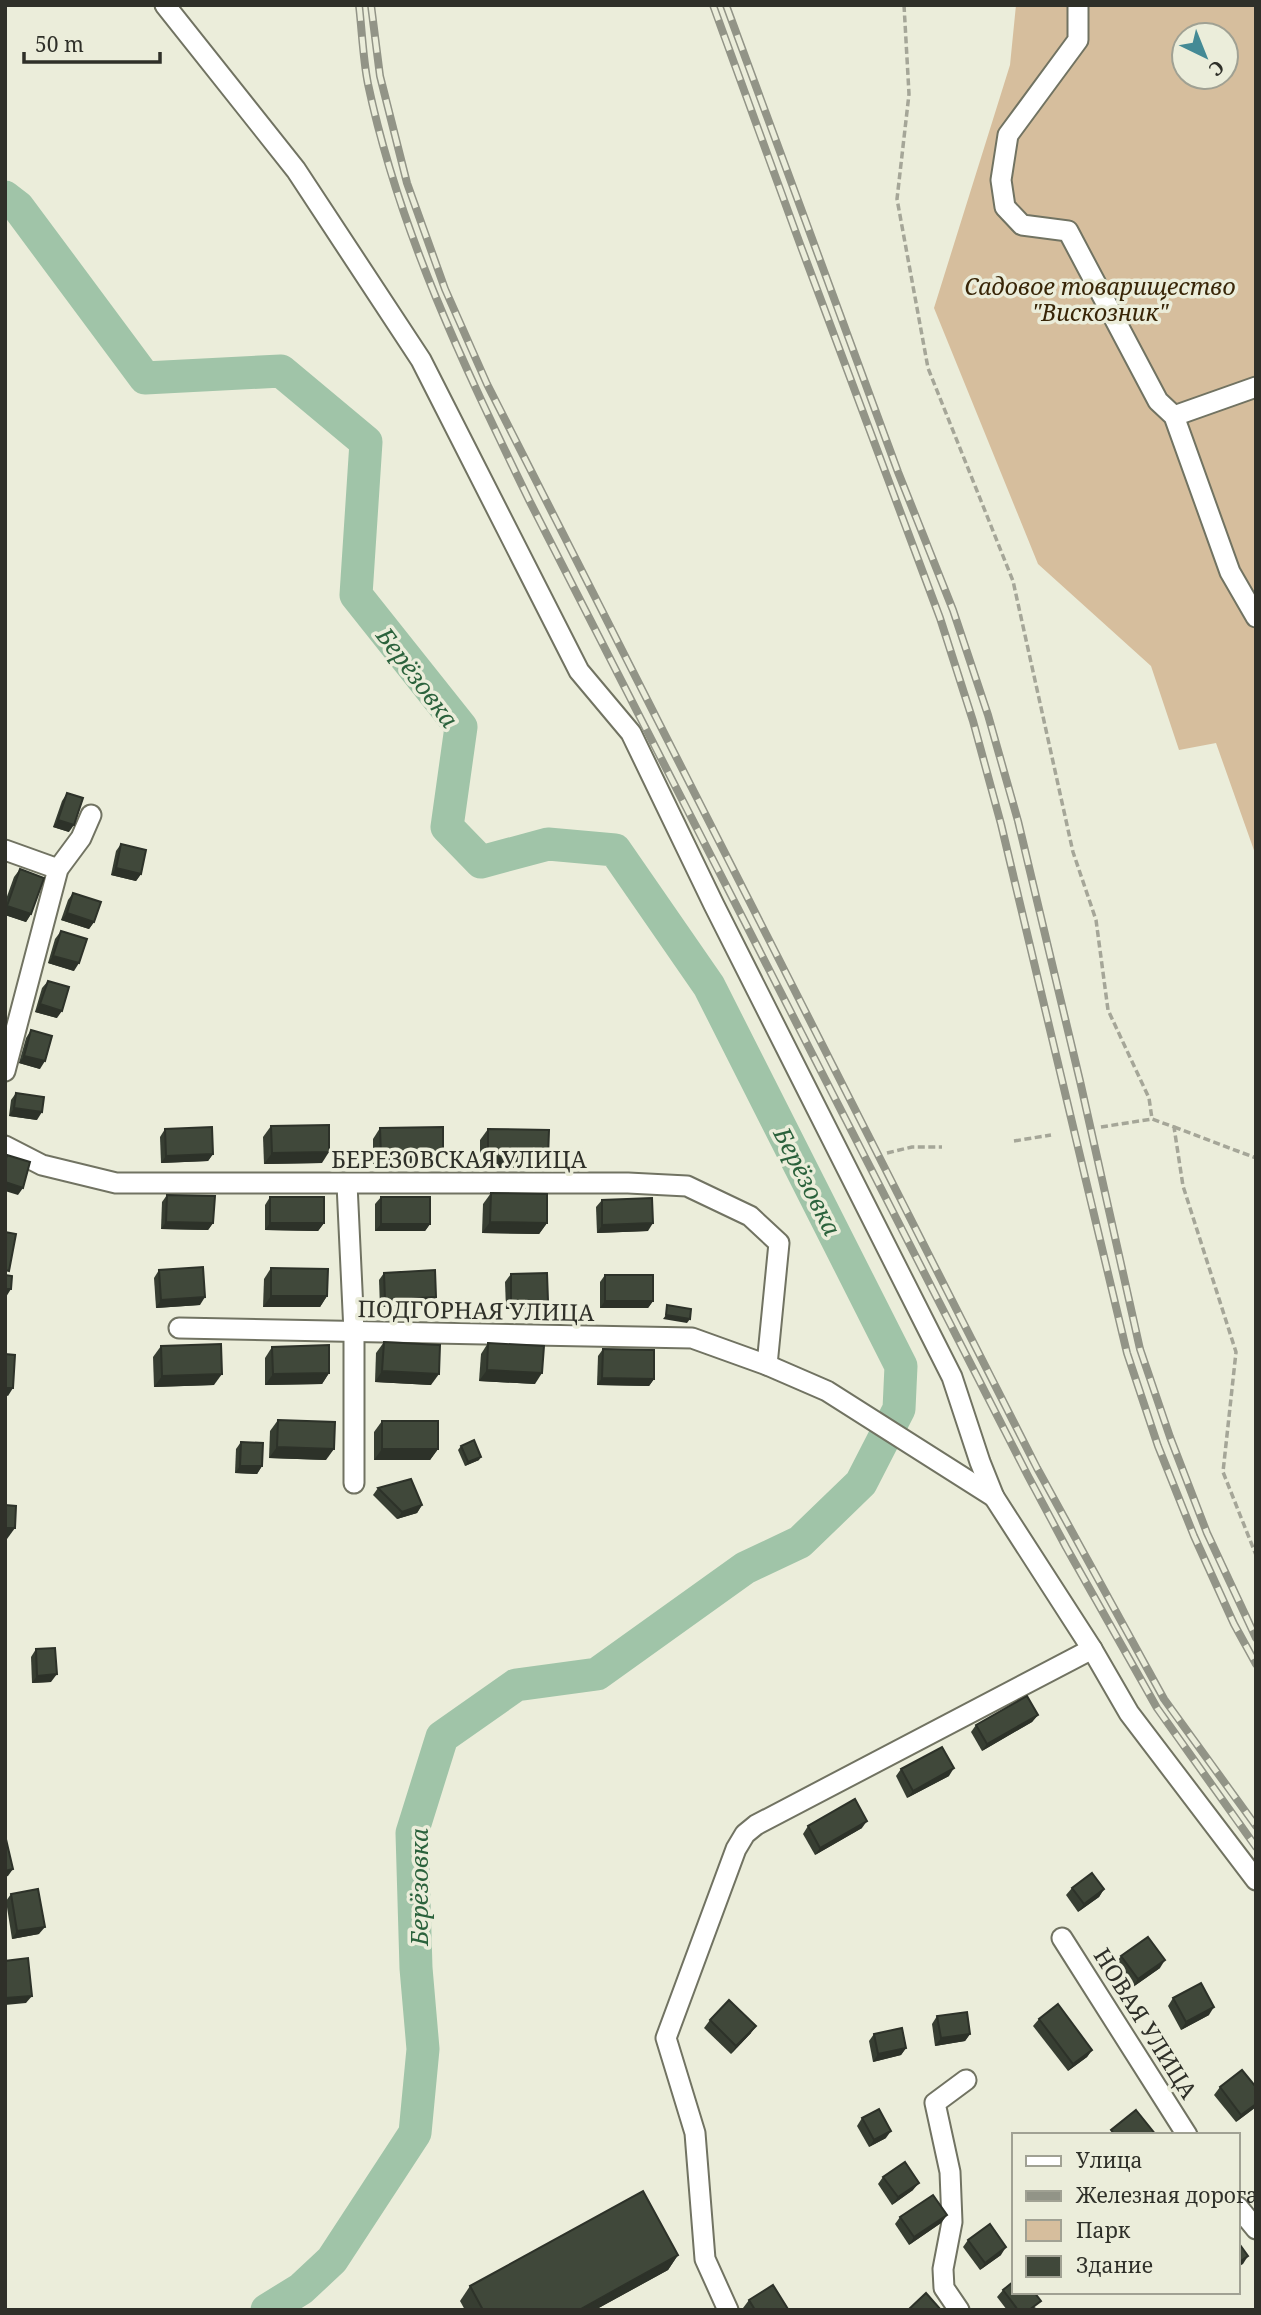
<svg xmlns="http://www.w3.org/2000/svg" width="1261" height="2315" viewBox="0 0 1261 2315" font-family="'Noto Serif',serif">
	<rect width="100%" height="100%" fill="#ebedda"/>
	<path fill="#d6be9d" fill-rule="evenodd" d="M1016,5H1256V856L1216,743L1179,750L1151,666L1038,564L934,308L1010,65ZM1184,35H1226V77H1184Z"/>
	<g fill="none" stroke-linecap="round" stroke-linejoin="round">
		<path stroke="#a0c4a8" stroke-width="33" d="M5,197L18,207L145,378L281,371L366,442L356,595L461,727L447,827L481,862L548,844L615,850L709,986L901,1366L899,1409L861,1483L800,1542L745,1568L597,1674L516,1685L442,1737L412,1833L416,1968L423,2049L415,2133L332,2260L301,2289L267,2310"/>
		<g stroke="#717362" stroke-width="23">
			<g id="minor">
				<path d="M165,5L296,170L421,360L579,671L631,733L714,905L952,1377L980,1462L994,1497L1092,1649L1129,1713L1256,1880"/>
				<path d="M1078,5V40L1008,135L1001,180L1005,207L1022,225L1068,231L1158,401L1174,416L1230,572L1256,617"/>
				<path d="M1174,416L1256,387"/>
				<path d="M5,850L58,869"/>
				<path d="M5,1071L58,869L81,838L91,815"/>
				<path d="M5,1146L42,1165L116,1183H628L687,1186L750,1216L779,1243L767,1365"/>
				<path d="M347,1184L354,1332V1483"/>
				<path d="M179,1328L692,1338L767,1365L827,1391L994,1497"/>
				<path d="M1062,1938L1187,2135"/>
				<path d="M1238,2207L1256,2229"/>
				<path d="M728,2310L705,2259L695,2133L666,2038L736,1849L745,1834L756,1825L1092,1649"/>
				<path d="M959,2310L944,2288L943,2269L952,2222L950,2172L935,2103L966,2080"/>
			</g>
		</g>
		<g stroke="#a5a698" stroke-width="3.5" stroke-dasharray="7 3.5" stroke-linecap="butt">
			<path d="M904,5L909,94L897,199L928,368L1013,581L1073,852L1096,920L1108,1010L1149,1098L1152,1119L1174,1127L1183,1186L1236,1352L1223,1472L1256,1555"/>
			<path d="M1101,1127L1152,1119"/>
			<path d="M1174,1127L1256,1158"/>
			<path d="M1014,1141L1051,1135"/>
			<path d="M887,1153L912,1147H942"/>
		</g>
		<use href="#minor" stroke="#fff" stroke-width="19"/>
		<g stroke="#929487" stroke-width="8">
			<g id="rail">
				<path d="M359,5C362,31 363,59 368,84C399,231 464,366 529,500L1028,1476L1066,1547L1157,1708L1256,1847"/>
				<path d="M371,5L380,76L407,183L445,289L487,384L1037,1468L1164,1699L1256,1826"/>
				<path d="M713,5L800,244L940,618L973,721L1001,824L1127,1353L1158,1446L1194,1536L1234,1624L1256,1664"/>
				<path d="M726,5L898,472L953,610L988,715L1018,821L1080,1081L1140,1349L1170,1437L1207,1533L1256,1638"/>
			</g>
		</g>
		<use href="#rail" stroke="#ebedda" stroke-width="5" stroke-dasharray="16" stroke-linecap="butt"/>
	</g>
	<g fill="#373e32">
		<path d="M67,793L69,832L53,827L62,801Z"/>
		<path d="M121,844L141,874L136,881L111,875L116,851Z"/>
		<path d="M20,869L31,914L26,922L5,915V902L14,877Z"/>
		<path d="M73,893L94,922L89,929L61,920L68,900Z"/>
		<path d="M61,931L74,971L48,963L55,939Z"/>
		<path d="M48,981L57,1018L35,1012L42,988Z"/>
		<path d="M31,1030L40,1069L19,1063L26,1038Z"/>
		<path d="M16,1093L37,1120L9,1116L11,1100Z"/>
		<path d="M271,1126L322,1163L264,1164L263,1137Z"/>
		<path d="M380,1128L443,1155L436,1166L373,1167V1139Z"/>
		<path d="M165,1129L213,1154L208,1161L161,1163L160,1137Z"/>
		<path d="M488,1129L541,1168H480V1140Z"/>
		<path d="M491,1193L547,1223L539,1234L482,1233L483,1204Z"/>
		<path d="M167,1195L213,1223L208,1230L161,1229L162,1202Z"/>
		<path d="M270,1197L324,1223L318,1231L265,1230V1205Z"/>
		<path d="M381,1197L430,1224L425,1231H375V1204Z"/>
		<path d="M602,1200L648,1231L597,1233L596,1207Z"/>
		<path d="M271,1268L327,1296L320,1307H263L264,1279Z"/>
		<path d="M159,1270L200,1305L156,1308L154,1278Z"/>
		<path d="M384,1273L436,1297L431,1305L380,1307L379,1280Z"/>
		<path d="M511,1274L543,1308L506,1309L505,1282Z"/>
		<path d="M605,1275L653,1301L648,1308H600V1282Z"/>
		<path d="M384,1342L431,1385L375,1382L376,1353Z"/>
		<path d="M488,1343L535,1384L479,1381L481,1354Z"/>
		<path d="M161,1346L214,1385L154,1387L153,1357Z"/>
		<path d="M272,1347L329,1373L322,1384L265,1385V1358Z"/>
		<path d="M603,1349L654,1379L649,1386L597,1385L598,1356Z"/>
		<path d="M278,1420L326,1460L269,1458L270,1431Z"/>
		<path d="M382,1421L438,1449L430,1460H374V1432Z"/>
		<path d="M241,1442L262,1466L257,1474L235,1473L236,1449Z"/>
		<path d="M461,1446L479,1460L465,1466L458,1450Z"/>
		<path d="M378,1488L422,1505L417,1513L397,1519L373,1495Z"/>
		<path d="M36,1649L51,1682L32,1683L31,1657Z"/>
		<path d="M1038,1715L1032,1722L982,1751L971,1732L976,1725Z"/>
		<path d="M901,1769L949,1776L907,1798L896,1776Z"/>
		<path d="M808,1826L862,1828L815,1855L803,1834Z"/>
		<path d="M1072,1888L1104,1889L1099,1897L1078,1912L1066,1895Z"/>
		<path d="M11,1894L39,1934L12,1939L6,1901Z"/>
		<path d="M1121,1956L1160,1968L1133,1987L1116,1963Z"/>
		<path d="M1173,1998L1209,2015L1181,2030L1168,2006Z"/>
		<path d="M937,2016L970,2034L965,2041L935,2046L932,2024Z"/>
		<path d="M1039,2019L1092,2050L1087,2057L1068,2071L1033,2026Z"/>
		<path d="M710,2020L751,2033L731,2054L704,2028Z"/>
		<path d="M874,2034L906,2048L901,2055L873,2062L869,2041Z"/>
		<path d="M1220,2087L1256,2107L1236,2122L1214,2095Z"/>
		<path d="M862,2118L886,2138L869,2147L857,2126Z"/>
		<path d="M883,2177L913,2190L892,2205L878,2184Z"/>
		<path d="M947,2215L941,2223L909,2245L895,2224L900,2217Z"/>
		<path d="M968,2240L1001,2255L980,2270L963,2247Z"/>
		<path d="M678,2255L668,2270L595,2310H465L460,2301L470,2286Z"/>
		<path d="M1003,2290L1036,2308L1034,2310H1007L997,2297Z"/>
		<path d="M749,2300L787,2310H745L743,2308Z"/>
	</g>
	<g fill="#2d3229">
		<path d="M58,820L74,825L69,832L53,827Z"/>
		<path d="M116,868L141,874L136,881L111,875Z"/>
		<path d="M7,906L31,914L26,922L5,915V908Z"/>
		<path d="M67,913L94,922L89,929L61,920Z"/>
		<path d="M53,956L79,963L74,971L48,963Z"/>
		<path d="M40,1004L62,1011L57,1018L35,1012Z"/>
		<path d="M24,1056L45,1061L40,1069L19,1063Z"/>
		<path d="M14,1108L42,1112L37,1120L9,1116Z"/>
		<path d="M329,1152L322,1163L264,1164L272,1153Z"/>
		<path d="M213,1154L208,1161L161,1163L166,1156Z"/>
		<path d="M443,1155L436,1166L373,1167L381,1156Z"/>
		<path d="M488,1157L548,1158L541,1168H480Z"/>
		<path d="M5,1182L23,1188L18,1195L5,1191Z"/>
		<path d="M166,1222L213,1223L208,1230L161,1229Z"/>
		<path d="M490,1222L547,1223L539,1234L482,1233Z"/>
		<path d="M270,1223H324L318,1231L265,1230Z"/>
		<path d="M653,1223L648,1231L597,1233L602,1225Z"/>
		<path d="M381,1224H430L425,1231H375Z"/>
		<path d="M5,1289H11L6,1297H5Z"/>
		<path d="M271,1296H327L320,1307H263Z"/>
		<path d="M205,1297L200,1305L156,1308L161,1300Z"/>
		<path d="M436,1297L431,1305L380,1307L385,1300Z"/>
		<path d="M548,1301L543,1308L506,1309L511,1302Z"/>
		<path d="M605,1301H653L648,1308H600Z"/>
		<path d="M666,1315L690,1319L687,1323L663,1319Z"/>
		<path d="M487,1370L542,1373L535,1384L479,1381Z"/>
		<path d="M382,1371L439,1374L431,1385L375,1382Z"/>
		<path d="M329,1373L322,1384L265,1385L273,1374Z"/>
		<path d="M222,1374L214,1385L154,1387L162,1376Z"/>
		<path d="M602,1378L654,1379L649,1386L597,1385Z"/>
		<path d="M5,1388H13L8,1396L5,1395Z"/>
		<path d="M277,1447L334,1449L326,1460L269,1458Z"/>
		<path d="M382,1449H438L430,1460H374Z"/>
		<path d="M481,1457L479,1460L465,1466L468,1462Z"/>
		<path d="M240,1466H262L257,1474L235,1473Z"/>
		<path d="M422,1505L417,1513L397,1519L402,1512Z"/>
		<path d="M5,1528H15L7,1539H5Z"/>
		<path d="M57,1674L51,1682L32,1683L37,1676Z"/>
		<path d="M1038,1715L1032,1722L982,1751L987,1744Z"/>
		<path d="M954,1768L949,1776L907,1798L913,1791Z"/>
		<path d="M867,1821L862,1828L815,1855L820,1848Z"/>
		<path d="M13,1869L8,1876L5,1877V1871Z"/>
		<path d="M1104,1889L1099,1897L1078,1912L1084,1904Z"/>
		<path d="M45,1927L39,1934L12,1939L17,1931Z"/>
		<path d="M1165,1960L1160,1968L1133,1987L1138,1979Z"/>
		<path d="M32,1996L26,2003L5,2005V1998Z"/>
		<path d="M1214,2007L1209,2015L1181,2030L1186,2022Z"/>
		<path d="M756,2026L751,2033L731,2054L736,2046Z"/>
		<path d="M970,2034L965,2041L935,2046L941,2038Z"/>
		<path d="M906,2048L901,2055L873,2062L878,2054Z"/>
		<path d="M1092,2050L1087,2057L1068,2071L1073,2064Z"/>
		<path d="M1256,2104V2107L1236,2122L1241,2115Z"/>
		<path d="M891,2131L886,2138L869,2147L874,2140Z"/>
		<path d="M919,2183L913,2190L892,2205L898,2197Z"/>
		<path d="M947,2215L941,2223L909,2245L914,2237Z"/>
		<path d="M1006,2247L1001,2255L980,2270L985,2263Z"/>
		<path d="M678,2255L668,2270L595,2310H579Z"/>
		<path d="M1248,2256L1243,2264L1238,2267V2263Z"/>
	</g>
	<g fill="#40483a" stroke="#2d3229" stroke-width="2">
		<path d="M67,793L83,798L74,825L58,820Z"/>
		<path d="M121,844L146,850L141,874L116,868Z"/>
		<path d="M20,869L44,878L31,914L7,906Z"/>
		<path d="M73,893L101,902L94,922L67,913Z"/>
		<path d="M61,931L87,939L79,963L53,956Z"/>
		<path d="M48,981L69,987L62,1011L40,1004Z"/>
		<path d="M31,1030L52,1036L45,1061L24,1056Z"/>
		<path d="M16,1093L44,1097L42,1112L14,1108Z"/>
		<path d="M329,1125V1152L272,1153L271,1126Z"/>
		<path d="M212,1127L213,1154L166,1156L165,1129Z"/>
		<path d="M443,1127V1155L381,1156L380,1128Z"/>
		<path d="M488,1129L549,1130L548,1158L488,1157Z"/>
		<path d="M7,1155L30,1162L23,1188L5,1182V1162Z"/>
		<path d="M491,1193L547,1194V1223L490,1222Z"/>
		<path d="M167,1195L215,1196L213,1223L166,1222Z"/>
		<rect x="270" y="1197" width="54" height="26"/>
		<rect x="381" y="1197" width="49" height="27"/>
		<path d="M652,1198L653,1223L602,1225V1200Z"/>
		<path d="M5,1232L16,1234L9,1271L5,1270Z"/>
		<path d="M203,1267L205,1297L161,1300L159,1270Z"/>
		<path d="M271,1268L328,1269L327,1296H271Z"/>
		<path d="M435,1270L436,1297L385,1300L384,1273Z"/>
		<path d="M547,1273L548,1301L511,1302V1274Z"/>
		<path d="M5,1275L12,1276L11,1289H5Z"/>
		<rect x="605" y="1275" width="48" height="26"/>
		<path d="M667,1305L691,1309L690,1319L666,1315Z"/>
		<path d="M384,1342L440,1345L439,1374L382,1371Z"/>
		<path d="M488,1343L544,1346L542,1373L487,1370Z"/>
		<path d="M221,1344L222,1374L162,1376L161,1346Z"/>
		<path d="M329,1345V1373L273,1374L272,1347Z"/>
		<path d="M603,1349L654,1350V1379L602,1378Z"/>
		<path d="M5,1354L15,1355L13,1388H5Z"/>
		<path d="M278,1420L335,1422L334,1449L277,1447Z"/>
		<rect x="382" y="1421" width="56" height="28"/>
		<path d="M474,1440L481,1457L468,1462L461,1446Z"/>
		<path d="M241,1442L263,1443L262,1466H240Z"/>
		<path d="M411,1479L422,1505L402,1512L378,1488Z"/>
		<path d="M5,1505L16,1506L15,1528H5Z"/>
		<path d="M55,1648L57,1674L37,1676L36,1649Z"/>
		<path d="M1027,1696L1038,1715L987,1744L976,1725Z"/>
		<path d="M942,1747L954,1768L913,1791L901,1769Z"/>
		<path d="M855,1799L867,1821L820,1848L808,1826Z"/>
		<path d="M5,1835L13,1869L5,1871Z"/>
		<path d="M1092,1873L1104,1889L1084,1904L1072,1888Z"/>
		<path d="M38,1889L45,1927L17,1931L11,1894Z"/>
		<path d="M1148,1937L1165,1960L1138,1979L1121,1956Z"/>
		<path d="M28,1958L32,1996L5,1998V1961Z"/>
		<path d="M1201,1983L1214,2007L1186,2022L1173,1998Z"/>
		<path d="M729,2000L756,2026L736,2046L710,2020Z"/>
		<path d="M1058,2004L1092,2050L1073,2064L1039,2019Z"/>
		<path d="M967,2012L970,2034L941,2038L937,2016Z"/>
		<path d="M902,2028L906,2048L878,2054L874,2034Z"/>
		<path d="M1242,2070L1256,2087V2104L1241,2115L1220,2087Z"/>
		<path d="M879,2109L891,2131L874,2140L862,2118Z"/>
		<path d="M1136,2110L1156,2135H1115L1111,2130Z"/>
		<path d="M905,2162L919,2183L898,2197L883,2177Z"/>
		<path d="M643,2191L678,2255L579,2310H483L470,2286Z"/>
		<path d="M933,2195L947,2215L914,2237L900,2217Z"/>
		<path d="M990,2224L1006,2247L985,2263L968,2240Z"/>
		<path d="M1238,2242L1248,2256L1238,2263Z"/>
		<path d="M1014,2281V2292H1034L1041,2301L1029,2310H1018L1003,2290Z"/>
		<path d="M773,2285L788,2309L786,2310H755L749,2300Z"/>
		<path d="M926,2293L941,2310H908Z"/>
	</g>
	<g text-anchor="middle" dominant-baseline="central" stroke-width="7" stroke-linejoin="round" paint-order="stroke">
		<g font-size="23" font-style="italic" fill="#382507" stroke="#ebedda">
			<text x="1100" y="286">Садовое товарищество<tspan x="1100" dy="26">"Вискозник"</tspan></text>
		</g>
		<g font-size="23" fill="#2f3029" stroke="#ebedda">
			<text x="459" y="1159">БЕРЕЗОВСКАЯ УЛИЦА</text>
			<text transform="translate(476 1310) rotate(1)">ПОДГОРНАЯ УЛИЦА</text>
			<text transform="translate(1146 2023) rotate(58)">НОВАЯ УЛИЦА</text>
		</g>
		<g font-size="24" font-style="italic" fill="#2b623c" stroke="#ebedda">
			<text transform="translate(418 677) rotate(53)">Берёзовка</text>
			<text transform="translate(808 1181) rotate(63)">Берёзовка</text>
			<text transform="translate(418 1887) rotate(-90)">Берёзовка</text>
		</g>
	</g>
	<rect width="1261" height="2315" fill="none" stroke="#2f3029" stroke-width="14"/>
	<rect x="1012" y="2133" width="228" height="161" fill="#ebedda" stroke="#a0a193" stroke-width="2"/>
	<rect x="1026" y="2156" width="35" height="10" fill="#ffffff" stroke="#a0a193" stroke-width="2"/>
	<text x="1076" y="2168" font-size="21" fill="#2f3029">Улица</text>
	<rect x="1026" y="2191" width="35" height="10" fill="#929487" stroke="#a0a193" stroke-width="2"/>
	<text x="1076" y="2203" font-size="21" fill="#2f3029">Железная дорога</text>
	<rect x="1026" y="2220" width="35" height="21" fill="#d6be9d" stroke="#a0a193" stroke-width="2"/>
	<text x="1076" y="2238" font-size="21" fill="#2f3029">Парк</text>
	<rect x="1026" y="2256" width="35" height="21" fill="#40483a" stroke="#a0a193" stroke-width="2"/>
	<text x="1076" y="2273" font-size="21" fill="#2f3029">Здание</text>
	<g transform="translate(1205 56) rotate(137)"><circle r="33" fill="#ebedda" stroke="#a0a193" stroke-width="2"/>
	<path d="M0-5L12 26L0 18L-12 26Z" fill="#448a95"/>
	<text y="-10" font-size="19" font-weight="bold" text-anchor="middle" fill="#2f3029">С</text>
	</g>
	<path d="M24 52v10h136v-10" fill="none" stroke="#2f3029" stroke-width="3.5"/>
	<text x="35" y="52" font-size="21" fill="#2f3029" stroke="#ebedda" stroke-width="5" paint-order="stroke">50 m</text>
</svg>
